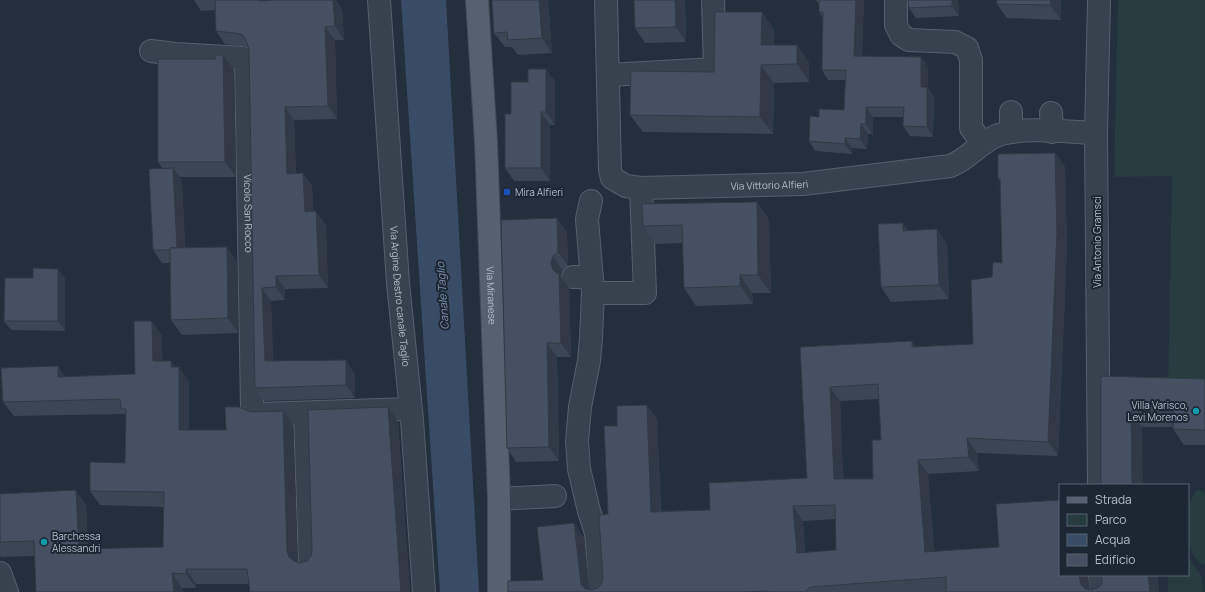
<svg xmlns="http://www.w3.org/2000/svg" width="1205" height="592" viewBox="0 0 1205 592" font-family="Manrope,sans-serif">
	<rect width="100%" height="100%" fill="#242f3e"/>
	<g fill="#263c3f">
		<path d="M1118,0H1205V394L1168,393L1172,176L1114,177Z"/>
		<path d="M1196,490L1203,491L1205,496V565C1186,560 1186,523 1189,507C1190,501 1194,495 1196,490Z"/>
		<path d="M1188,557L1201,575L1203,592H1168V575H1188Z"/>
	</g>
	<path fill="#394c67" d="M401,0H446L479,592H440Z"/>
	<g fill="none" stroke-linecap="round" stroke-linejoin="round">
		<g stroke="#565f6c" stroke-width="24">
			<g id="minor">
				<path id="s1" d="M379,0L398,283L412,420L424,592"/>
				<path id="s2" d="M606,0L610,170L612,178L626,186L641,188L803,184L950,166C968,160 979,143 996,136C1020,126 1069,132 1096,133"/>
				<path d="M896,0V25L901,35L909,40L955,42L967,48L971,60V128L983,144"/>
				<path id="s3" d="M151,51L175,54L244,58L246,63L252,405L255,411L261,414L410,409"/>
				<path d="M608,75L715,69L713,0"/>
				<path d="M1051,113L1052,132"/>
				<path d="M1011,132V112"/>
				<path d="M591,201L587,219L593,293L591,338L589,361L580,407L577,441L579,469L589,511L596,533L601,592"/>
				<path d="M573,277H592"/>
				<path d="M593,293H645L641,188"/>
				<path d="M305,413L310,565"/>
				<path d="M1099,485L1096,133L1099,0"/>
				<path d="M499,499L555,496"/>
				<path d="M0,573L7,592"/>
				<path d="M1100,575L1101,592"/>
			</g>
		</g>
		<g stroke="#414a57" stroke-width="24">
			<g id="major">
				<path id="s4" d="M477,0L486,142L499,499V592"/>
			</g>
		</g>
		<use href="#minor" stroke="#38414e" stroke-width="22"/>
		<use href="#major" stroke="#56606e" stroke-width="22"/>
	</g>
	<g fill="#3b4654" fill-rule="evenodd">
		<path d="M194,0H262V1L342,9L344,40H335L337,119L294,120L296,174L303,173L312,186L313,211L326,225L328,288L285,289V300L271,301L273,361L355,374V398L264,401L255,388L249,49V47L225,44L216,31L215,10L201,11Z"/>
		<path d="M492,0H548L552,53L518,55L512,47H505L494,33Z"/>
		<path d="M685,0L686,42L645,43L635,28Z"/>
		<path d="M816,0H864L862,56L921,57L928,67V88L934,97L933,137L910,136L903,126V117H873V134H868L867,149L852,148V154L815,151L809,141L819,117L844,110L845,80H828L822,70L823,18L819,12V4Z"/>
		<path d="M958,0L959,16L916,18L909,8Z"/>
		<path d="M997,0H1061V20L1007,18L997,4Z"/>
		<path d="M762,12L774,30V45H797L809,63V82L774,83L773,134L643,132L630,115L714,72Z"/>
		<path d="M223,55L234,70L236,177H179L182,180L185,248L237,261L238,333L182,335L171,320L170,263H162L153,250L162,168L158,162L216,59Z"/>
		<path d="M546,69L555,82V125H550V181H514L505,168L511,114L528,82Z"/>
		<path d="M1055,153L1065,167L1067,247L1058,456L977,453L979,471L928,474L934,551L1088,576L1089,590H1091L1098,588L1102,584V575H1157L1159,592H508L543,580L574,523L584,538L590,590H592L598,588L602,583L603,577L608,514L617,426L647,405L657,419L661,511L710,510L807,478L800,347L912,341L915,347L973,344L992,277L1002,263L1000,181L998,178ZM879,399L881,440L873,479H843L840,401ZM836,519V550L805,553L803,521Z"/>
		<path d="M757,202L769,220L771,293H752L753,304L696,306L684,288L682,243L656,244L643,226Z"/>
		<path d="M557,218L567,232L568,266L562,270L561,277L569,288L571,357H557L559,461L516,462L507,448Z"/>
		<path d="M937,229L947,244L949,299L891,302L881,287Z"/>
		<path d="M65,278V331L11,330L4,321Z"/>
		<path d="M162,335V361L175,367H179L189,382V430H226L251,412L283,411L293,425L297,562L300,563L307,561L311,556L398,422L410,592L249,584H196V588H182L183,592H36L35,556L1,557L0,555V494L86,505L88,549L163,547L164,507L100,505L90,491L125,463L126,416L124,414L14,416L3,402L65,377L135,374Z"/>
		<path d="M1101,376L1205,379V445H1184L1173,429V427H1142Z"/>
	</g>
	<g fill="#303945">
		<path d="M333,0H336L342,9L344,40L335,26Z"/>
		<path d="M539,0H548L552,53L542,38Z"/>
		<path d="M675,0H685L686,42L676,27Z"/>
		<path d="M856,0H864L861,66L854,56Z"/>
		<path d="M952,0H958L959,16L952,6Z"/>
		<path d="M1051,0H1061V20L1050,5Z"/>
		<path d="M762,12L774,30V63L761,45Z"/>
		<path d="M325,27L335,40L337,119L328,106Z"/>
		<path d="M797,45L809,63V82L797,64Z"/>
		<path d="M223,55L234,70L236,177L225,162Z"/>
		<path d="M921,57L928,67V88L934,97L933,137L927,127L921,87Z"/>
		<path d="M761,65L774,83L773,134L760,117Z"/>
		<path d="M546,69L555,82V125L546,112Z"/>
		<path d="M285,107L294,120L296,187L287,174Z"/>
		<path d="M866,107L873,117V134L866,124Z"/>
		<path d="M541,112L550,125V181L541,168Z"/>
		<path d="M861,124L868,134L867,149L860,139Z"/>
		<path d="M845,138L852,148V154L845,144Z"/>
		<path d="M1055,153L1065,167L1067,247L1058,456L1048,442Z"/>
		<path d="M173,168L182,180L186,262L177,249Z"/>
		<path d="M303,173L312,186L314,225L305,212Z"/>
		<path d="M757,202L769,220L771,293L758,275Z"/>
		<path d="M316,211L326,225L328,288L319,275Z"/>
		<path d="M557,218L567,232L568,266L558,252Z"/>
		<path d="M903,223L913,238L903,231Z"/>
		<path d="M937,229L947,244L949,299L939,285Z"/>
		<path d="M227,247L237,261L238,333L228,318Z"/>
		<path d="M553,256L562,270L561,277L569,288L571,357L561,343L553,270L551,263Z"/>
		<path d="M58,269L65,278V331L58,321Z"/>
		<path d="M740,275L752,293L753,304L740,286Z"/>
		<path d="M276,276L285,289V300L276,287Z"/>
		<path d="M262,288L271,301L274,374L265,361Z"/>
		<path d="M152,321L162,335L163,376L153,361Z"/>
		<path d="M912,341L922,356L912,347Z"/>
		<path d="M547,343L557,357L559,461L549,447Z"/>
		<path d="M346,360L355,374V398L346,385Z"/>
		<path d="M171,361L179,372V367L189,382V445L179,430L171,367Z"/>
		<path d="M58,366L68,381L58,377Z"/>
		<path d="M830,387L840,401L844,493L834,479Z"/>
		<path d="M647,405L657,419L661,526L651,512Z"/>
		<path d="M388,407L398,422L410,592H401Z"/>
		<path d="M283,411L293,425L298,565L289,557L287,551Z"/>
		<path d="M1131,411L1142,427L1143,485H1132Z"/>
		<path d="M967,438L977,453L979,471L969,457Z"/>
		<path d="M918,460L928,474L936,566L925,552Z"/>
		<path d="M76,490L86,505L89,564L79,549Z"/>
		<path d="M793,506L803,521L807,568L797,553Z"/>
		<path d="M574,523L584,538L590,592H586L581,584Z"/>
		<path d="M186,569L196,584V588L186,574Z"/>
		<path d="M172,573L182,588L183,592H174Z"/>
		<path d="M1079,575H1088L1090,592H1086L1081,585Z"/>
		<path d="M1148,575H1157L1159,592H1150Z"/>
	</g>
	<g fill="#455162" stroke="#303945" fill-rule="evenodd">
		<path d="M215,0H259V1L272,0H333L335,26L325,27L328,106L285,107L287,174L303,173L305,212L316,211L319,275L276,276V287L262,288L265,361L346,360V385L255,388L249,49L246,40L242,34L216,31Z"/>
		<path d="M492,0H539L542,38L508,40L507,32L494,33Z"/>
		<path d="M634,0H675L676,27L635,28Z"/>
		<path d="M819,0H856L854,56L921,57V87H927V127L903,126L904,107H866V124H861L860,139L845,138V144L809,141L810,116L819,117V109L844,110L846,70H822L823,12H819Z"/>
		<path d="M908,0H952V6L909,8Z"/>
		<path d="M997,0H1051L1050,5L997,4Z"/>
		<path d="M715,12H762L761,45H797V64L761,65L760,117L630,115L631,71L714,72Z"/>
		<path d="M215,55H223L225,162H158V59H216Z"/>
		<path d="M528,69H546V112H541V168H505V114H511V82H528Z"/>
		<path d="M1055,153L1057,233L1048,442L967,438L969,457L918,460L925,552L999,547L996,504L1060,500V575H1079L1081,585L1085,589L1091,590L1098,588L1102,584V575H1148L1150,592H946V577L810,587L805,592H768V591L742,592H508V581L543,580L537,527L574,523L581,584L585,589L592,590L598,588L602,583L603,577L599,520L600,515L608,514L604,426H617V406L647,405L651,512L710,510L709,483L807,478L800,347L912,341V347L973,344L971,280L992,277L993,262L1002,263L1000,178H998V154ZM878,384L881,440H872L873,479H834L830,387ZM835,505L836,550L797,553L793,506Z"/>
		<path d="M173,168L177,248H170V250H153L149,169Z"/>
		<path d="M757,202L758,275H740V286L684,288L682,225L643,226L642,204Z"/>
		<path d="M557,218L558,252L553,256L551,263L553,270L559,274L561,343H547L549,447L507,448L501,220Z"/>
		<path d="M903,223V231L937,229L939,285L881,287L878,224Z"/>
		<path d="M227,247L228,318L171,320L170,248Z"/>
		<path d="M33,268L58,269V321H4L5,278H33Z"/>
		<path d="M134,321H152L153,361H171V367H179V430H226L225,407H238L251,412L283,411L287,551L289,557L294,561L300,563L307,561L311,556L312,550L308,410L388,407L401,592H250L247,569H186V574L172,573L174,592H36L34,541L0,542V494L76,490L79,549L163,547L164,492L90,491V462L125,463L126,409H121L120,399L3,402L1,368L58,366V377L135,374Z"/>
		<path d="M1101,376L1205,379V430L1173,429L1174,411H1131L1132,485H1101Z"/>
	</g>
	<rect fill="#1a4fb4" stroke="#1d2633" stroke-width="1.5" x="503" y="188" width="8" height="8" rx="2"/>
	<g fill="#0f9aa8" stroke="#1d2633" stroke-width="1.5">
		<circle cx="1196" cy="411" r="4"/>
		<circle cx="44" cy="542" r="4"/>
	</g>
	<g text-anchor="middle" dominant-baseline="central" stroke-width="4" stroke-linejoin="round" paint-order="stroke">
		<g font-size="10" fill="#b4bcc9" stroke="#1d2633">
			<text stroke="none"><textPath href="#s2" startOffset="338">Via Vittorio Alfieri</textPath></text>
			<text stroke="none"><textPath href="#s3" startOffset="249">Vicolo San Rocco</textPath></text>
			<text transform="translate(1097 242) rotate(-90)">Via Antonio Gramsci</text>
			<text stroke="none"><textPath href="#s1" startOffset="297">Via Argine Destro canale Taglio</textPath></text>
			<text stroke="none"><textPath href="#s4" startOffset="296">Via Miranese</textPath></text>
		</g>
		<g font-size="10" fill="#b4bcc9" stroke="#1d2633" text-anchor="start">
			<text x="515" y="192">Mira Alfieri</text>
			<text x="1188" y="405" text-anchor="end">Villa Varisco,<tspan x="1188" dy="12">Levi Morenos</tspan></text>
			<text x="52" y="536">Barchessa<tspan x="52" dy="12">Alessandri</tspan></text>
		</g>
		<g font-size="11" font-style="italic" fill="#7c92b1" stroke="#1d2633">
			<text transform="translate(442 296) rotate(-94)">Canale Taglio</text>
		</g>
	</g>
	<rect x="1059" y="484" width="130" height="92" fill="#1d2633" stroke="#59626f"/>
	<rect x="1067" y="497" width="20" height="6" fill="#56606e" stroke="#59626f"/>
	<text x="1095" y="504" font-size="12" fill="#b4bcc9">Strada</text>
	<rect x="1067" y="514" width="20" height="12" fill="#263c3f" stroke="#59626f"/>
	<text x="1095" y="524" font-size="12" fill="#b4bcc9">Parco</text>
	<rect x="1067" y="534" width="20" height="12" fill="#394c67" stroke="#59626f"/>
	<text x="1095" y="544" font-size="12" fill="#b4bcc9">Acqua</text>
	<rect x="1067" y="554" width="20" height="12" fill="#455162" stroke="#59626f"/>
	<text x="1095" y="564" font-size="12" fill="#b4bcc9">Edificio</text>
</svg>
